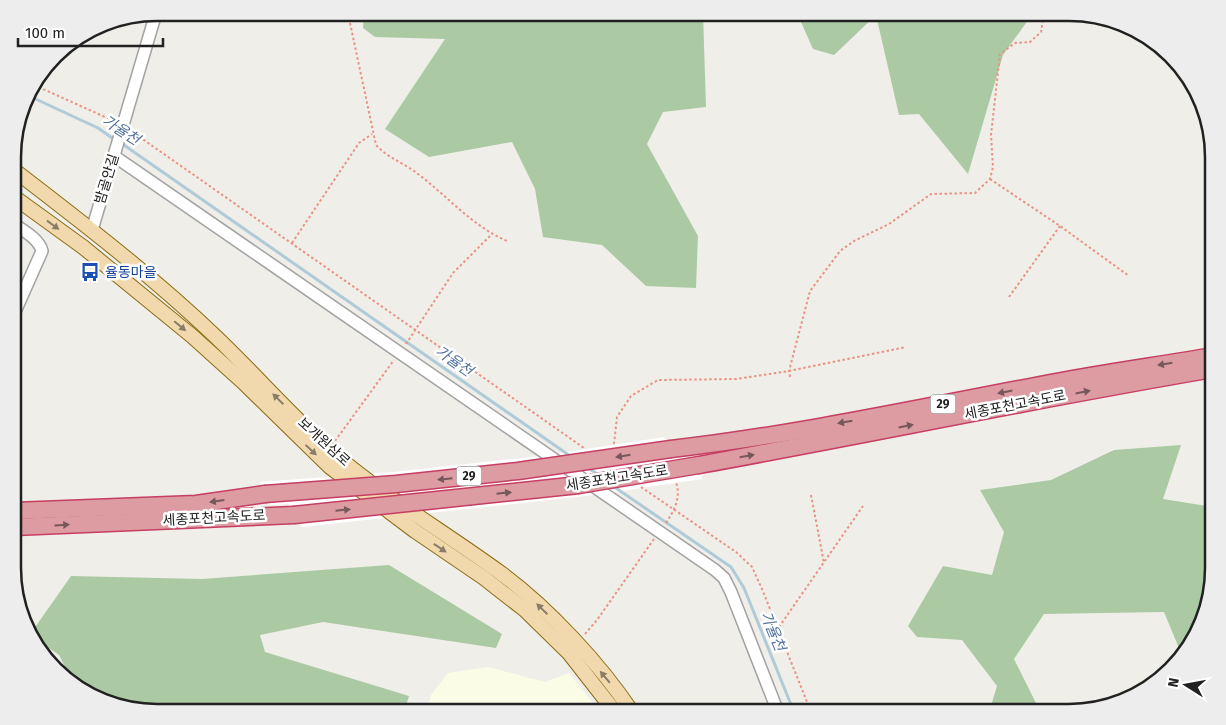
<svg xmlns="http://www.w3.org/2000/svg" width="1226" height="725" viewBox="0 0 1226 725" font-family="'Fira Sans','Noto Sans KR',sans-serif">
	<rect width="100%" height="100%" fill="#f0eee9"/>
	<path fill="#fafce6" d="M488,667L545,682L569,673L600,712H426L431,695L448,673Z"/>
	<g fill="#abcaa3">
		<path d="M364,13H703L706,107L663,112L647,144L698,236L696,288L646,286L602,245L543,237L535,189L512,142L429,157L385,129L445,39L375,37L363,28Z"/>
		<path d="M797,13H1032L1031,16L1003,55L968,174L919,114L899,115L876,15L834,55L813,49Z"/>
		<path d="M1181,445L1163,499L1213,507V576L1194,640L1181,653L1164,612L1044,614L1014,659L1039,709V712H993L990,709L997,686L962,640L917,637L908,626L943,566L992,575L1004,532L980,490L1051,480L1114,450Z"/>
		<path d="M389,565L502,634L496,648L323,622L260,635L265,652L409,696L404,712H157L85,693L71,679L59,655L32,636L31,633L71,576L202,579Z"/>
	</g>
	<path fill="#fff" d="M664,437L677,458L697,457L702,479L594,495L302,527L288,504L271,505L260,482L393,472L541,456Z"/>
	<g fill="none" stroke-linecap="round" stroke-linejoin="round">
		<g stroke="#afcbd8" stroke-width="3">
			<path d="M27,95L98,128L115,140"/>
			<path d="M121,143L573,458"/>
			<path d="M587,467L600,476"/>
			<path d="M613,486L731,567L744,588L794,712"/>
		</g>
		<g stroke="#a2a2a2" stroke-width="14">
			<g id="minor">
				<path d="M114,156L715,570L724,578L731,592L778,712"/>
				<path d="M14,224C24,231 39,239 42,251L14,314"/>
				<path d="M92,230L156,13"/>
			</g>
		</g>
		<g stroke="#8a6c13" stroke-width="16">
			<g id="major">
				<path d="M14,170C83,223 152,276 215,336C255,374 292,417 333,453C386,498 446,533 502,574C549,609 600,664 632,712"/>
				<path d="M14,197L83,247L192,336L243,382L330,467L415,531L484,578L525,610L569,653L615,712"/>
			</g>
		</g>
		<g stroke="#c63e62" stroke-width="19">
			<g id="highway">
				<path d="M671,449C801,434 928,406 1056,382C1108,372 1161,365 1213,356"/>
				<path d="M699,465C870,434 1041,398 1213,369"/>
				<path d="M14,511L196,504L265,494"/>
				<path d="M14,527L294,515"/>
			</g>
		</g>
		<g stroke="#e99380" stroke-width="2" stroke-dasharray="2.5 2.5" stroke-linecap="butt">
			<path d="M350,13V23L376,145C387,157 401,162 414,171C446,194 470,225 507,241"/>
			<path d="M34,85L114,121"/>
			<path d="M131,131L584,448"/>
			<path d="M990,179L1060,226L1129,276"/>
			<path d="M292,243L359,143L372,134"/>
			<path d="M1009,297L1060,226"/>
			<path d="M406,344L453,273L492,234"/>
			<path d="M790,377L789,371L810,291L840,251L854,241L889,224L931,194L975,193L990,179L993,167L991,135L1000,54L1015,43L1030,42L1041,32L1044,13"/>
			<path d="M335,441L394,360"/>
			<path d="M614,444L617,417L631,396L658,380L736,379L789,371L906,347"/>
			<path d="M641,487L736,552L752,567L762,589L811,712"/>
			<path d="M811,495L824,563"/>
			<path d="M666,523C675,509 681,498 676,482"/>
			<path d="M779,627L863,506"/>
			<path d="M585,634L597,620L654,539"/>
		</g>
		<use href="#minor" stroke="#fff" stroke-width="11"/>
		<use href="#major" stroke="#f1d9ad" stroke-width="14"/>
		<use href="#highway" stroke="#dd9ba2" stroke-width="16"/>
		<g stroke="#c63e62" stroke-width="19" stroke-linecap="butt">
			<g id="highway-bridge">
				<path d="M265,494L396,484L518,471L671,449"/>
				<path d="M294,515L579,485L699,465"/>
			</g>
		</g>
		<use href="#highway-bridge" stroke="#dd9ba2" stroke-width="16"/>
	</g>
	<defs><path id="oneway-solid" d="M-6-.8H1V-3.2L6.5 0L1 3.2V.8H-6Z" transform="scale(1.25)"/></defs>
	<g fill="#897d67">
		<use href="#oneway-solid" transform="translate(53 225) rotate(36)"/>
		<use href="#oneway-solid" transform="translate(180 326) rotate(40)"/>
		<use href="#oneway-solid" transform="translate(278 399) rotate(-135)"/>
		<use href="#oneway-solid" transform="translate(311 450) rotate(43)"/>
		<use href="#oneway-solid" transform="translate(440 548) rotate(34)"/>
		<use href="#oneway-solid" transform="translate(542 609) rotate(-136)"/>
		<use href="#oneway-solid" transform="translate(605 677) rotate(-130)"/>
	</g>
	<g fill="#76585b">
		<use href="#oneway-solid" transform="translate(1165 364) rotate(171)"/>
		<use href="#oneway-solid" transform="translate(1005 392) rotate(169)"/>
		<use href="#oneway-solid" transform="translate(1083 392) rotate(-11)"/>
		<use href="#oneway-solid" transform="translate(845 422) rotate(170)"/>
		<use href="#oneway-solid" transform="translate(906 426) rotate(-11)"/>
		<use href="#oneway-solid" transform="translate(623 456) rotate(171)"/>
		<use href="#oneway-solid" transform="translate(747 456) rotate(-10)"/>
		<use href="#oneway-solid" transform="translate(445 479) rotate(174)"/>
		<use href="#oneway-solid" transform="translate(504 493) rotate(-6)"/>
		<use href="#oneway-solid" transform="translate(217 501) rotate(172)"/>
		<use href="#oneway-solid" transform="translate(343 510) rotate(-6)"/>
		<use href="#oneway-solid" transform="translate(62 525) rotate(-3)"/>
	</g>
	<defs>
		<g id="bus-bare" transform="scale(1.5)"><path d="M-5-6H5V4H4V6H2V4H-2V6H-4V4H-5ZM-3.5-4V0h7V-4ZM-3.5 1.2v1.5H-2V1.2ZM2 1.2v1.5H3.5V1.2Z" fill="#1a4fb4" stroke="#fff" stroke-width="2.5" paint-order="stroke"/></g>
	</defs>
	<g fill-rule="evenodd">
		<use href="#bus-bare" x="90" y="272"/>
	</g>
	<g text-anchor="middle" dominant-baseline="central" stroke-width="5" stroke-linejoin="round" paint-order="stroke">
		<g fill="#fff" stroke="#646464" stroke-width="1">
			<rect x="930.5" y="394.5" width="25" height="19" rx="4"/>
			<rect x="456.5" y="466.5" width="25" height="19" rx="4"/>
		</g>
		<g font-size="12" font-weight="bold" fill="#212121">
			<text x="943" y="404">29</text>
			<text x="469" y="476">29</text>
		</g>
		<g font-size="14" fill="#212121" stroke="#fff">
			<text transform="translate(107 179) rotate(-73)">밤골안길</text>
			<text transform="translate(1015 405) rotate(-11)">세종포천고속도로</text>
			<text transform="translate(324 442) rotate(42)">보개원삼로</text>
			<text transform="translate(617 478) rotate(-9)">세종포천고속도로</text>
			<text transform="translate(214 518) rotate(-3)">세종포천고속도로</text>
		</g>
		<g font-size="14" fill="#164399" stroke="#fff" text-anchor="start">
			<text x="105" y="272">율동마을</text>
		</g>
		<g font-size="15" font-style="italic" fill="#54749e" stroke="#fff">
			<text transform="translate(121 130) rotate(33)">가율천</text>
			<text transform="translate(454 361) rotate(35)">가율천</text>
			<text transform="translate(773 631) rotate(68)">가율천</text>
		</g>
	</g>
	<path d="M0 0H1226V725H0ZM157 21H1069A136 136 0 0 1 1205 157V568A136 136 0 0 1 1069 704H157A136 136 0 0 1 21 568V157A136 136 0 0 1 157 21Z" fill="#ededed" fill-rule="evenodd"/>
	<path fill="none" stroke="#212121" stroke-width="2.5" d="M157 21H1069A136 136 0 0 1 1205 157V568A136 136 0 0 1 1069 704H157A136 136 0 0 1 21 568V157A136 136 0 0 1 157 21Z"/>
	<g transform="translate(1186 685) rotate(281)" stroke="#ffffff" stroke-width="4" paint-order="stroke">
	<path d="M0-4L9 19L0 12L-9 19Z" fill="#212121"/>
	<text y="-8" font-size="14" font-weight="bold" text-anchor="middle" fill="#212121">N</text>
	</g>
	<path d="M18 38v8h145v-8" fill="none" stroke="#212121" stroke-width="2.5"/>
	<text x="25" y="38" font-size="15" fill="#212121" stroke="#ffffff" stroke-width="4" paint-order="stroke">100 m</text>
</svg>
